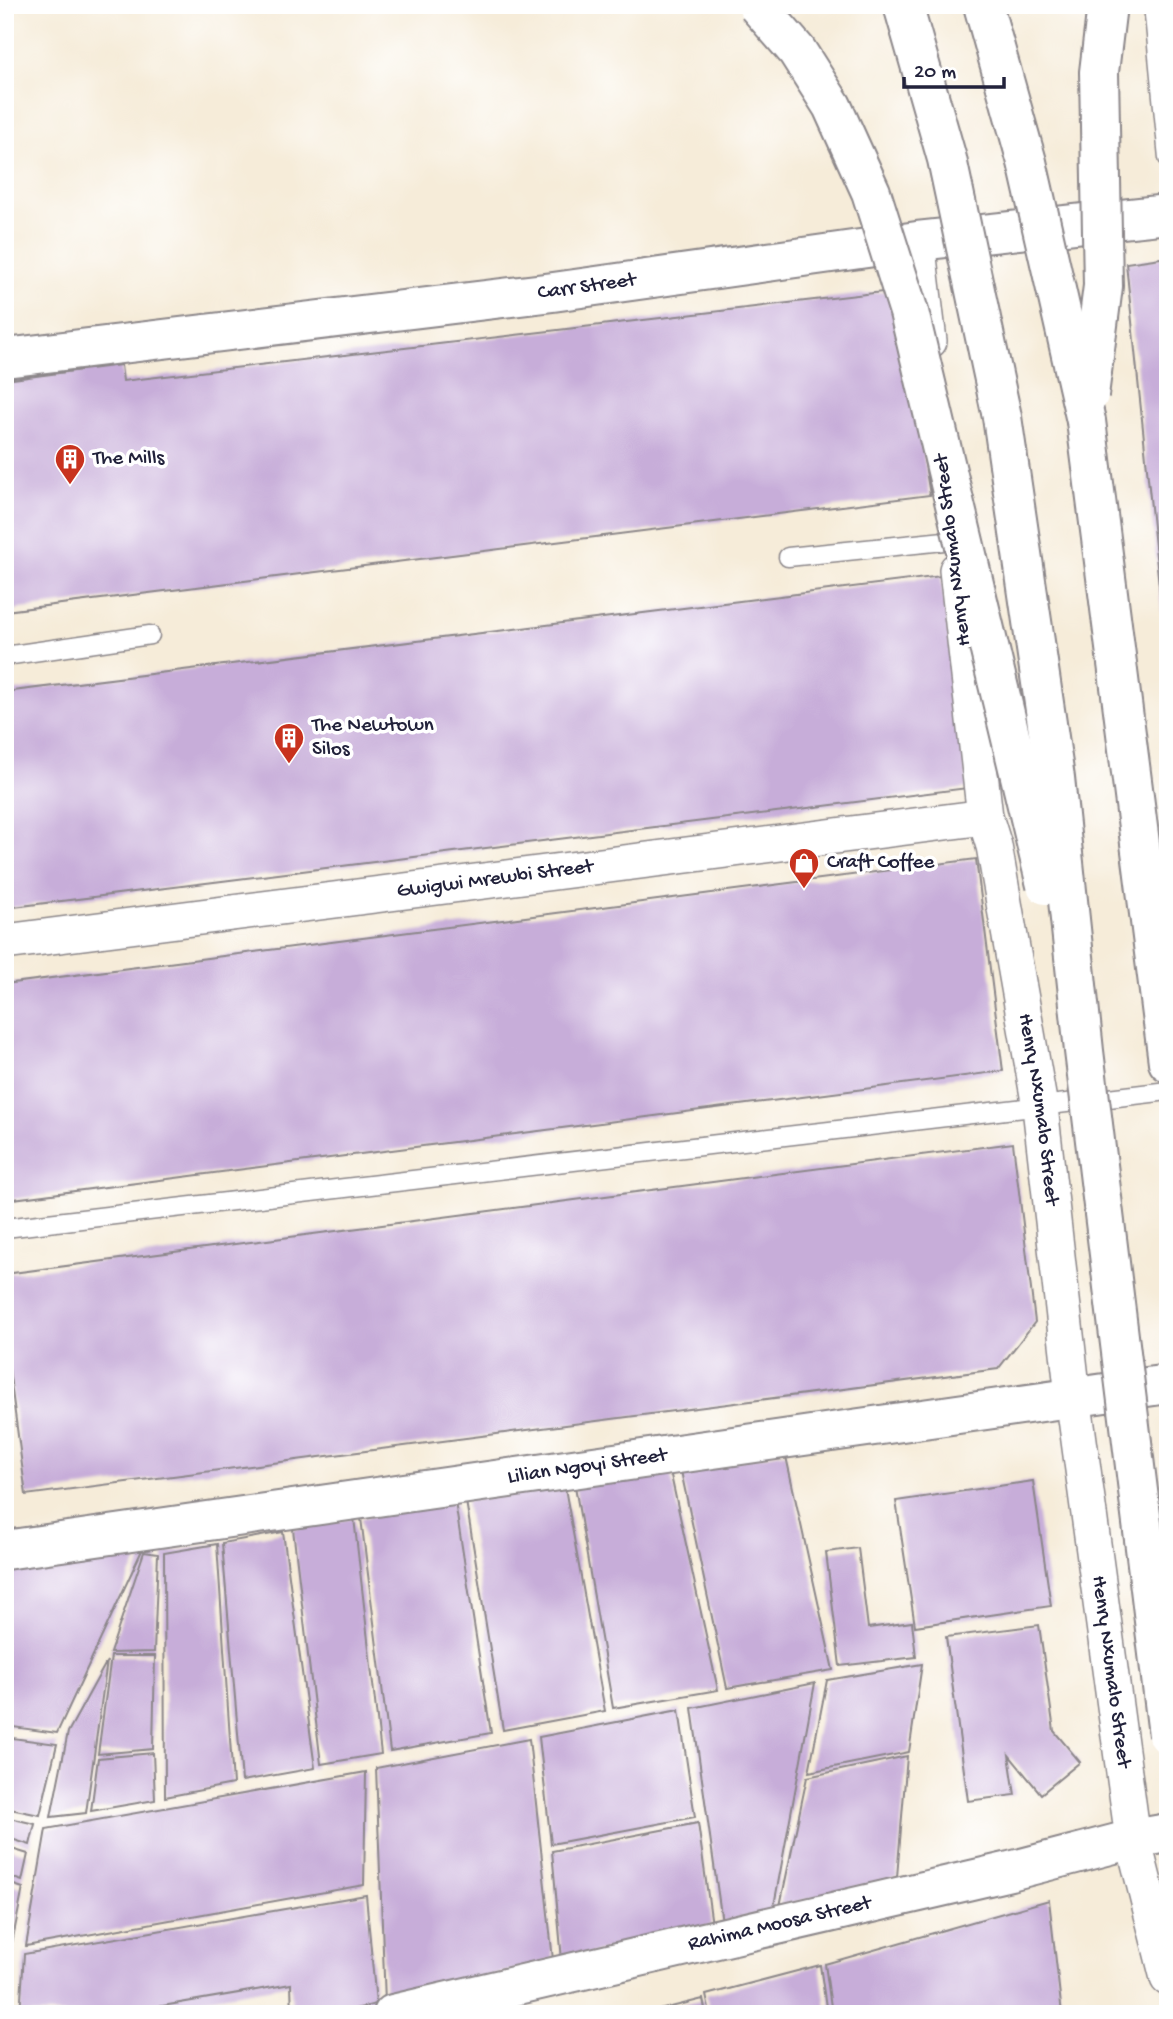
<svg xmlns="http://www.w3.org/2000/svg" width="1173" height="2019" viewBox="0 0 1173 2019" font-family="'Gochi Hand',sans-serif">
	<rect width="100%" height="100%" fill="#fff"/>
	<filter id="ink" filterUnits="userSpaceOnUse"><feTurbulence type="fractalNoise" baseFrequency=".0143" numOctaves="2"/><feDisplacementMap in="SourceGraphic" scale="14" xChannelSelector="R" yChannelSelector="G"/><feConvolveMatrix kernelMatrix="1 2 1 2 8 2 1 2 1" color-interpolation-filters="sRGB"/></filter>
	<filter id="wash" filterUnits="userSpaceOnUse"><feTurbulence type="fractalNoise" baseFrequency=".00686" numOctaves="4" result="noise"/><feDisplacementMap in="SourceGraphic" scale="28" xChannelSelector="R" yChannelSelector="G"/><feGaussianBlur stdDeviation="1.57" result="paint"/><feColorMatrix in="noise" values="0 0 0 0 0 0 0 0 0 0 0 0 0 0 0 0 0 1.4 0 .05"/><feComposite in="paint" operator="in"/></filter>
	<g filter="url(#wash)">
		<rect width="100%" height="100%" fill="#f6ecd9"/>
		<g id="blocks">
			<g fill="#c7add9">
				<path d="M1168,257V654H1166L1126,263Z"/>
				<path d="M891,291L903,333L930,495L5,611V380L121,365L123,381Z"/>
				<path d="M941,576L968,788L5,908V692Z"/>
				<path d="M976,859L1003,1071L5,1200V984Z"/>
				<path d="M1013,1143L1035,1322L998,1369L26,1495L5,1339V1274Z"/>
				<path d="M785,1452L833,1670L727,1688L681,1471Z"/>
				<path d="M670,1471L718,1690L613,1708L575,1486Z"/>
				<path d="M1033,1481L1051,1606L915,1626L896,1501Z"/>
				<path d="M565,1488L605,1711L503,1730L466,1501Z"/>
				<path d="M455,1502L491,1733L390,1751L361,1518Z"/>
				<path d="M354,1518L381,1754L321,1764L293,1529Z"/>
				<path d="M283,1532L315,1768L242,1781L222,1543Z"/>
				<path d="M217,1544L233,1784L165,1797L164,1553Z"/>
				<path d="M143,1548L57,1733L5,1726V1564Z"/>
				<path d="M858,1548L868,1628L912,1622L916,1657L840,1666L826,1552Z"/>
				<path d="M144,1552L158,1554L154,1652L110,1653Z"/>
				<path d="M1039,1625L1054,1731L1080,1762L1041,1794L1009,1755L1015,1795L968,1801L946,1637Z"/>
				<path d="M111,1656H155L153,1749L98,1754Z"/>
				<path d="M107,1661L86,1813L51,1817L68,1732Z"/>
				<path d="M922,1664L909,1752L809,1772L827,1680Z"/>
				<path d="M815,1683L773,1911L722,1922L692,1708Z"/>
				<path d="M679,1710L695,1817L551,1844L539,1737Z"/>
				<path d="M5,1737L57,1744L40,1815L5,1808Z"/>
				<path d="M529,1739L553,1960L385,2002L376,1768Z"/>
				<path d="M153,1753L155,1800L91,1811L98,1758Z"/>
				<path d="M907,1756L897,1877L780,1906L807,1777Z"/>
				<path d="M366,1772L364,1885L26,1946L46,1829Z"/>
				<path d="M5,1817L35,1824L30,1845L5,1837Z"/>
				<path d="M698,1823L712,1925L562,1960L552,1851Z"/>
				<path d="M5,1847L28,1854L22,1881L5,1875Z"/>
				<path d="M5,1882L23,1888L12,1943L5,1941Z"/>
				<path d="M366,1895L376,2004L335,2014H292L291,1984L116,2014H20L24,1954Z"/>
				<path d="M1049,1900L1062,2014H832L825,1964Z"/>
				<path d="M5,1948L12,1950L7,1990H5Z"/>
				<path d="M820,1965L827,2014H710L706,1995Z"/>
				<path d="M703,1999L706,2014H647V2013Z"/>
			</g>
		</g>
	</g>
	<g filter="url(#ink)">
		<use href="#blocks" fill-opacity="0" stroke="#8c878a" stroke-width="2"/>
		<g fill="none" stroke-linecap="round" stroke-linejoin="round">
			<g stroke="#8c878a" stroke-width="21">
				<g id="lane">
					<path d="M1153,5L1168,158"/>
					<path d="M788,557L954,540"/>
					<path d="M5,656L150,635"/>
					<path d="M5,1228L1168,1091"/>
				</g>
			</g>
			<g stroke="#8c878a" stroke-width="38">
				<g id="street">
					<path d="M917,241L929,341"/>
					<path id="s1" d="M957,570L985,817L994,846L1040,1107L1073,1396L1133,1839L1168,1978"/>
					<path id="s2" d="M5,942L985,817"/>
				</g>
			</g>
			<g stroke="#8c878a" stroke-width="42">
				<g id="secondary">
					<path id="s3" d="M5,358L553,292L917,241L1168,214"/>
					<path id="s4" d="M5,1550L1168,1384"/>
					<path id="s5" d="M393,2014L1010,1871L1133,1839L1168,1833"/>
				</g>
			</g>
			<g stroke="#8c878a" stroke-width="42">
				<path id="highway" d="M1086,421L1168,1062"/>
			</g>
			<use href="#lane" stroke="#fff" stroke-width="18"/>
			<use href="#street" stroke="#fff" stroke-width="35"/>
			<use href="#secondary" stroke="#fff" stroke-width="38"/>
			<use href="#highway" stroke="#fff" stroke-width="38"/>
			<g stroke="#8c878a" stroke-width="42" stroke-linecap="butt">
				<g id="highway-bridge">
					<path d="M757,5L797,51L832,106L871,192L909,312L1046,885"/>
					<path d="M903,5L947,159L1002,417L1055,778L1084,1051L1168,1735"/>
					<path d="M983,5L1027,162L1086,421"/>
					<path d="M1089,395L1103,286L1099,72L1107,5"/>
				</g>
			</g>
			<use href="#highway-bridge" stroke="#fff" stroke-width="38"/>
		</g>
	</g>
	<defs>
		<g id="building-pin" transform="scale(1.575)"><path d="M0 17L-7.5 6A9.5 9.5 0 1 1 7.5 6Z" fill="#c8321e" stroke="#fff"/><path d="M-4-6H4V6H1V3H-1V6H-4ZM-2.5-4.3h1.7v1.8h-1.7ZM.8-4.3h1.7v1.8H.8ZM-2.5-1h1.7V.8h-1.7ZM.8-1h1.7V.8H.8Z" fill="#fff"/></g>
		<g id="shop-pin" transform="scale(1.575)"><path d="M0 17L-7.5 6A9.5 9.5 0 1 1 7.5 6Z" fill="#c8321e" stroke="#fff"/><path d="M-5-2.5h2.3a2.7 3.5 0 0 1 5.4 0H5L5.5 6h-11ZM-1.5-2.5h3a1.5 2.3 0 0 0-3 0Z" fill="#fff"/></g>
	</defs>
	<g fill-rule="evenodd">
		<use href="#building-pin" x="70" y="459"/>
		<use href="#building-pin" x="289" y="738"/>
		<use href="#shop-pin" x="804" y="863"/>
	</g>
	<g text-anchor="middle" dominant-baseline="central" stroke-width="7" stroke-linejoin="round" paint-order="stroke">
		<g font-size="21" fill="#22223b" stroke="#fff">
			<text stroke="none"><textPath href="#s3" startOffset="586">Carr Street</textPath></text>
			<text transform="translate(954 550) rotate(-97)">Henry Nxumalo Street</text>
			<text stroke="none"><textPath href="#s2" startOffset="494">Gwigwi Mrewbi Street</textPath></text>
			<text stroke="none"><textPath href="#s1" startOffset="546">Henry Nxumalo Street</textPath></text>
			<text stroke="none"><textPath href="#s4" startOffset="588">Lilian Ngoyi Street</textPath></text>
			<text stroke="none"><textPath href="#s1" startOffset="1113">Henry Nxumalo Street</textPath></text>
			<text stroke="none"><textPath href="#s5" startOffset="397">Rahima Moosa Street</textPath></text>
		</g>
		<g font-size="21" fill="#22223b" stroke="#fff" text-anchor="start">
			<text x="93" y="459">The Mills</text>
			<text x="312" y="726">The Newtown<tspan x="312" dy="24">Silos</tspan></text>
			<text x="827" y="863">Craft Coffee</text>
		</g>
	</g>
	<rect width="1173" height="2019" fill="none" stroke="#fff" stroke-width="28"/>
	<path d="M904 77v10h100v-10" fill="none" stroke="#22223b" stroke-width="3.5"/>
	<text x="914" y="77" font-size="21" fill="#22223b" stroke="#ffffff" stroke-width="5" paint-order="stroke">20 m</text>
</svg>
